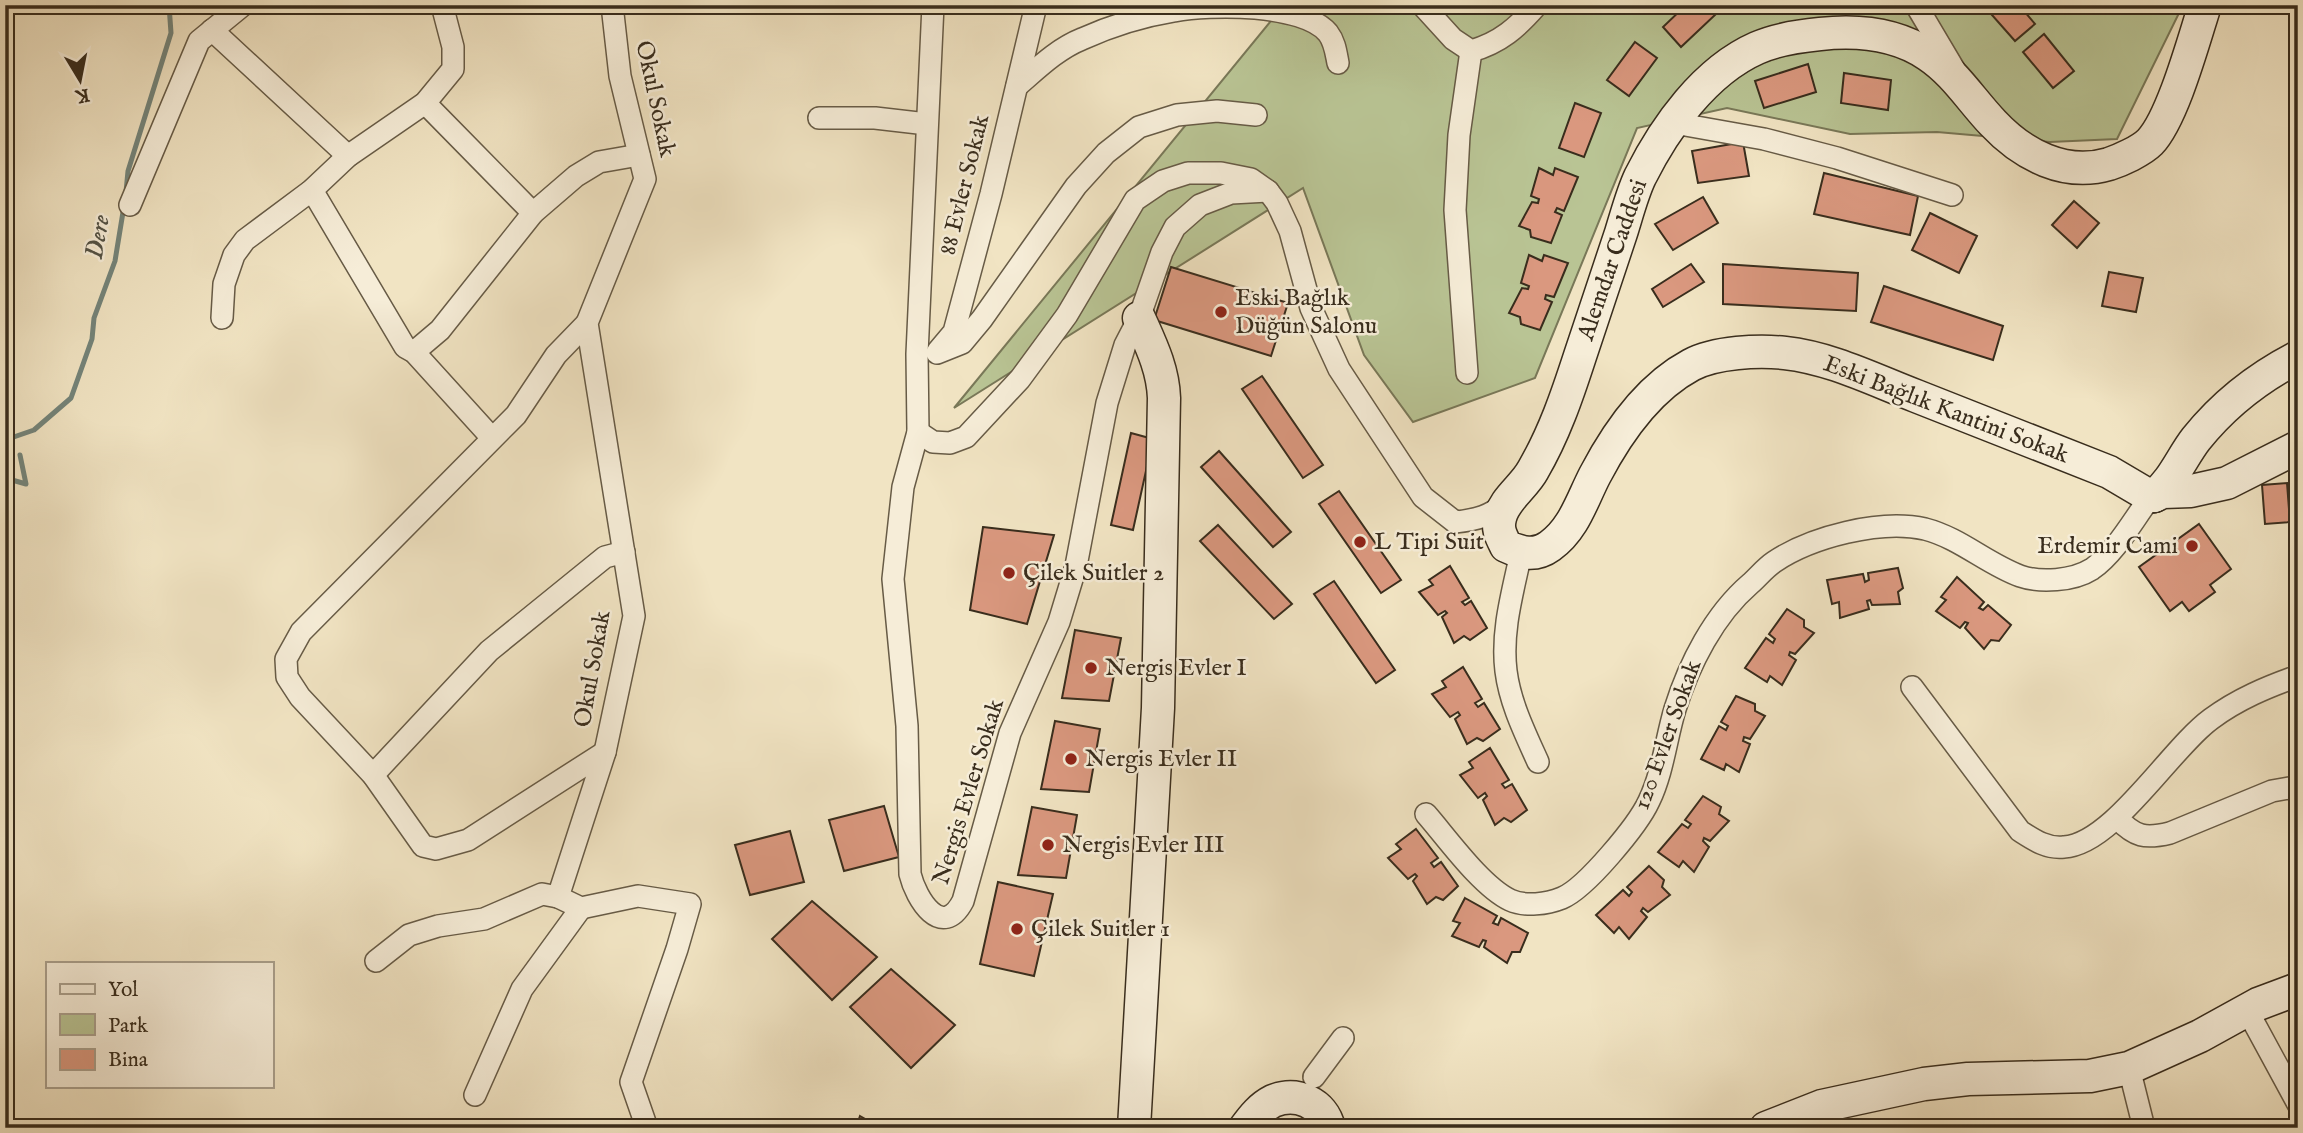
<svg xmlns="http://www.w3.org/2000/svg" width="2303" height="1133" viewBox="0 0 2303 1133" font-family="'IM FELL English',serif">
	<rect width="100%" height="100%" fill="#f1e4c3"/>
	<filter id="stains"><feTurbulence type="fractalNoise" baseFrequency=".00286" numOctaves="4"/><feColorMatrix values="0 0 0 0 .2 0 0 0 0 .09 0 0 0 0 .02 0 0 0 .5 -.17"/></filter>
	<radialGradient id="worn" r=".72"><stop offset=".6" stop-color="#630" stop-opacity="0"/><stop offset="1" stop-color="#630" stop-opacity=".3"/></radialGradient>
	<path fill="#b9c494" stroke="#797858" stroke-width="2" d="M1284,5H2183L2117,139L2050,142L1937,132L1850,134L1727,108L1637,128L1535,378L1413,422L1364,355L1303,188L954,408Z"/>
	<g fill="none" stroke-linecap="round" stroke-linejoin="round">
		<g stroke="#74847a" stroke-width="5">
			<path d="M126,192L128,171L171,33L169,5"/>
			<path d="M5,440L34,430L71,398L92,339L94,318L115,261L124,206"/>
			<path d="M5,478L26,484L20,455"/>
		</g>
	</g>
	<g fill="#da987f" stroke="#392d1d" stroke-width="2">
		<path d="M1686,5H1707L1716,14L1681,47L1663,27Z"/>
		<path d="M2019,5L2035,24L2015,41L1984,6Z"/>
		<path d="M2044,34L2074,71L2053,88L2023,52Z"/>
		<path d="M1635,42L1657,58L1629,96L1607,80Z"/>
		<path d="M1808,64L1816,92L1764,108L1755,81Z"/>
		<path d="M1844,73L1891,80L1888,110L1841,103Z"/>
		<path d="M1575,103L1601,113L1584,157L1559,148Z"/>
		<path d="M1743,142L1749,176L1698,183L1692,151Z"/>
		<path d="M1539,168L1553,175L1555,168L1578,177L1564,211L1557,208L1555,212L1562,215L1551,243L1531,237L1530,230L1519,226L1532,202L1538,203L1539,199L1531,196Z"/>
		<path d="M1824,173L1918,196L1910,235L1814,214Z"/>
		<path d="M1703,197L1718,223L1673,250L1655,224Z"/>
		<path d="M2074,201L2099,223L2077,248L2052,225Z"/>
		<path d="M1930,213L1977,236L1959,273L1912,250Z"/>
		<path d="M1529,255L1542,261L1544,255L1568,263L1554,297L1546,295L1545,299L1552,302L1540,330L1521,324L1520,317L1509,313L1522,288L1528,289L1529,286L1521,283Z"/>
		<path d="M1691,264L1704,282L1663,307L1652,289Z"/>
		<path d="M1723,264L1858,273L1856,311L1723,304Z"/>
		<path d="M1171,267L1288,303L1271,356L1154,320Z"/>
		<path d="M2109,272L2143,278L2136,312L2102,306Z"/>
		<path d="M1884,286L2003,326L1993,360L1871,322Z"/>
		<path d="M1262,376L1323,465L1303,478L1242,389Z"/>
		<path d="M1131,433L1153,439L1133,530L1111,525Z"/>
		<path d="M1219,451L1291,532L1273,547L1201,467Z"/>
		<path d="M2287,483L2290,522L2265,524L2262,485Z"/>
		<path d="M1339,491L1401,580L1381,593L1319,504Z"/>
		<path d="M2199,524L2231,569L2210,585L2215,592L2189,611L2182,602L2170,611L2139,567Z"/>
		<path d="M1218,525L1292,604L1274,619L1200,541Z"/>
		<path d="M983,527L1054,535L1027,624L970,610Z"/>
		<path d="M1450,566L1469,598L1462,602L1465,605L1471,601L1487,628L1470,640L1464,636L1454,643L1442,617L1447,613L1445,611L1438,615L1419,592L1433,585L1429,580Z"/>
		<path d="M1898,568L1903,588L1898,592L1900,604L1872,605L1870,600L1867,601L1869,609L1840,618L1839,602L1832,604L1827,580L1863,574L1865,582L1869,580L1868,573Z"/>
		<path d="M1957,577L1984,602L1979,608L1983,610L1988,605L2011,625L1999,641L1991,640L1984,649L1965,628L1968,623L1965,622L1960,628L1936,611L1946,600L1941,597Z"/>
		<path d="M1334,581L1395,670L1376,683L1314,594Z"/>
		<path d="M1787,609L1804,620V627L1814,633L1795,654L1790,652L1789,655L1796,660L1782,685L1770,676L1767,682L1745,668L1766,638L1773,643L1775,639L1769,634Z"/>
		<path d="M1075,630L1121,638L1109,701L1062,698Z"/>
		<path d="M1463,667L1482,699L1475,703L1478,707L1484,703L1500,729L1483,741L1477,738L1467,744L1455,719L1460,715L1458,712L1450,717L1432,694L1446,687L1442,681Z"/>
		<path d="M1736,696L1755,704V711L1765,716L1750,739L1744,737L1743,741L1750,744L1739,772L1726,764L1724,770L1701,759L1719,726L1726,730L1728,726L1721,722Z"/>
		<path d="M1055,721L1100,729L1089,792L1041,789Z"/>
		<path d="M1490,748L1509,780L1502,784L1505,788L1512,784L1527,810L1511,822L1504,818L1495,825L1483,800L1487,796L1485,793L1478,798L1460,775L1473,768L1469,762Z"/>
		<path d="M1703,796L1721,807L1719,814L1729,821L1710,841L1704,838L1703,841L1709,847L1694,872L1683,861L1679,867L1658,852L1682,824L1688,828L1691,824L1685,820Z"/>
		<path d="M884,806L899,857L844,871L829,820Z"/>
		<path d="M1032,807L1077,815L1066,878L1018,875Z"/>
		<path d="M1416,829L1438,858L1431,863L1434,867L1441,862L1458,886L1443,900L1436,897L1427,904L1413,881L1417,876L1415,874L1408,879L1388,858L1401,849L1396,844Z"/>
		<path d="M790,831L804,882L750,895L735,845Z"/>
		<path d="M1649,866L1664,880L1662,887L1670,895L1648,912L1643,908L1641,911L1647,917L1629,939L1619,927L1614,933L1596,915L1623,890L1629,896L1632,892L1627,887Z"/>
		<path d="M998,882L1053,894L1034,976L980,964Z"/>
		<path d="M1465,898L1497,916L1493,923L1498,925L1501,918L1528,933L1520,952H1512L1507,963L1484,947L1486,941L1483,940L1479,947L1452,936L1460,923L1453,921Z"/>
		<path d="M812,901L877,957L832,1000L772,939Z"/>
		<path d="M891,969L955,1025L911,1068L850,1007Z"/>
		<path d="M860,1116L881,1128H856Z"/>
	</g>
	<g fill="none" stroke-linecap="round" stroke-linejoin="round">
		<g stroke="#675b46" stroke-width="24">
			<g id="street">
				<path d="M612,5L620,76L645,179L587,323L634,616L605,752L558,897L581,908L638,896L690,904L677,949L631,1082L647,1128"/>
				<path d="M933,5L917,354L918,432L903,487L893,579L907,726L910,874C916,899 942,941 963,901L1010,733L1059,622L1076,566L1107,403L1125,345L1139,318L1162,252L1175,227L1200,205L1231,193L1268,191"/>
				<path d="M1422,5L1453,39L1471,51C1500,43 1518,27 1537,5"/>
				<path d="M1916,5L1954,69"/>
				<path d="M212,30L348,156"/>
				<path d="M1017,86C1037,69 1057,49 1082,39C1111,26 1143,16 1174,11C1210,4 1303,3 1328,33C1335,42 1336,53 1338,63"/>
				<path d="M425,103L533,213"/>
				<path d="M819,118H875L927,124"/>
				<path d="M1674,123L1764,139L1837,158L1952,195"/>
				<path d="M312,190L405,347L414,352L492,438"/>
				<path d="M130,205L199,41L243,5"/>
				<path d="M222,318L224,284L234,255L245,240L312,190L348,156L425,103L453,69V47L442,5"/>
				<path d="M587,323L556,355L516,415L301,632L286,659L287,677L300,697L373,775L423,846L436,849L468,840L605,752"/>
				<path d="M938,351L954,332L991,194L1036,5"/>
				<path d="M414,352L440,330L533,213L576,176L599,162L639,155"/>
				<path d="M937,353L962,343L982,319L1076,186L1106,153L1139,127L1177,115L1217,111L1256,115"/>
				<path d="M1467,373L1455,210L1459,135L1471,51"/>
				<path d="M918,432L933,442L950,443L966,437L1020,379L1067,315L1135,200L1163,181L1188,173H1221L1251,179L1268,191L1277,203L1290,231L1311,308L1339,369L1423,497L1455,522C1477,520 1490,516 1507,502"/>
				<path d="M1521,553C1513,591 1501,631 1506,671C1510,703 1525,733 1538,762"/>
				<path d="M1912,687L2020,831C2034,840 2047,849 2064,847C2113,844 2170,749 2211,719C2238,699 2267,687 2298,676"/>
				<path d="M373,775L489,651L605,557L624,552"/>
				<path d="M1426,814C1447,838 1481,886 1510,900C1525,907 1547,904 1562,898C1586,888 1638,825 1649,801C1663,772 1666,739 1675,709C1689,664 1714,615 1750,584C1758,577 1765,568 1774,562C1811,537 1880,519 1925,529C1960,538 1987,564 2020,576C2040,583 2073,581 2092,569C2115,553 2132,522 2149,499L2154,496"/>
				<path d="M2117,818C2135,837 2145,839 2170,833L2272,791L2289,788L2298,790"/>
				<path d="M376,961L409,935L438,926L484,919L542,894L558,897"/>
				<path d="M2247,1010L2298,1104"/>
				<path d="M2129,1068L2144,1128"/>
				<path d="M1314,1077L1343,1038"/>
				<path d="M475,1095L522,989L581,908"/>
			</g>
		</g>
		<g stroke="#392d1d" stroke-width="35">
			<g id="secondary">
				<path d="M2154,496L2148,495L2109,472C2044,447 1980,421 1916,396C1874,380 1831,358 1785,353C1759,350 1715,352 1691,365C1648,388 1617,433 1595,475C1582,500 1574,529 1550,546C1535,557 1521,553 1506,546C1501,536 1497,529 1500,518C1504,499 1524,487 1533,470C1554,434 1567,396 1580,356C1594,315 1607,274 1621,233C1627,214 1632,194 1640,177C1665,127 1705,71 1757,48C1777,39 1799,36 1820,34C1857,30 1897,34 1928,55C1955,73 1971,100 1993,123C2023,155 2065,177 2109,164C2121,160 2141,151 2150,142C2173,118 2194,39 2205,5"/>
				<path d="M2154,496C2173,481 2182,457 2196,439C2224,404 2259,377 2298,357"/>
				<path d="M2154,496L2163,492L2191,491L2227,483L2298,447"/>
				<path d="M1134,1128L1158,708L1164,398C1163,369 1151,345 1139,318"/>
				<path d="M1245,1128C1253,1117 1261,1107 1273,1101C1297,1091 1323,1103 1329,1128"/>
				<path d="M1766,1128L1822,1106L1924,1084L1968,1079L2090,1076L2129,1068L2200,1036L2258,1004L2298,989"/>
			</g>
		</g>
		<use href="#street" stroke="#f6edd8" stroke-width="21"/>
		<use href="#secondary" stroke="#f6edd8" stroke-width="32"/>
	</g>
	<g fill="#8f2418" stroke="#f6edd8" stroke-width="2.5">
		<circle cx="1221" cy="312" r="7"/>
		<circle cx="1360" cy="542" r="7"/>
		<circle cx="2192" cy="546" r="7"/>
		<circle cx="1009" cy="573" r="7"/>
		<circle cx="1091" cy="668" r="7"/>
		<circle cx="1071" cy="759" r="7"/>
		<circle cx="1048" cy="845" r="7"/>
		<circle cx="1017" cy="929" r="7"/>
	</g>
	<g text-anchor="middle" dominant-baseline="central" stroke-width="5" stroke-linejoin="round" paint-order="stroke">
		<g font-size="24" fill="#392d1d" stroke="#f6edd8">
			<text transform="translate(655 99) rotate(78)">Okul Sokak</text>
			<text transform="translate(965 185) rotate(-76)">88 Evler Sokak</text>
			<text transform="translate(1613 260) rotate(-71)">Alemdar Caddesi</text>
			<text transform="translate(1946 410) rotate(21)">Eski Bağlık Kantini Sokak</text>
			<text transform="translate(593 669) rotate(-80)">Okul Sokak</text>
			<text transform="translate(1668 735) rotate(-70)">120 Evler Sokak</text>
			<text transform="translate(969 792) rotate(-73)">Nergis Evler Sokak</text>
		</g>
		<g font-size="24" fill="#392d1d" stroke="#f6edd8" text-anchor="start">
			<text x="1235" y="298">Eski Bağlık<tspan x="1235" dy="28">Düğün Salonu</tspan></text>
			<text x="1374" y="542">L Tipi Suit</text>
			<text x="2178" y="546" text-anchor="end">Erdemir Cami</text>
			<text x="1023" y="573">Çilek Suitler 2</text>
			<text x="1105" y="668">Nergis Evler I</text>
			<text x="1085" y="759">Nergis Evler II</text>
			<text x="1062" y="845">Nergis Evler III</text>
			<text x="1031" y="929">Çilek Suitler 1</text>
		</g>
		<g font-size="26" font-style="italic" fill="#525144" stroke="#f6edd8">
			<text transform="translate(98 237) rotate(-80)">Dere</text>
		</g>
	</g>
	<rect width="2303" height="1133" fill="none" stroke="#f1e4c3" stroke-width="28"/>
	<rect x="7" y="7" width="2289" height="1119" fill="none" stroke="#392d1d" stroke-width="3.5"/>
	<rect x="14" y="14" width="2275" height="1105" fill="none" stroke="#392d1d" stroke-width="2"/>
	<rect x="46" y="962" width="228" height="126" fill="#f6edd8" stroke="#aaa08d" stroke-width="2"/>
	<rect x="60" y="984" width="35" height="10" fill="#f6edd8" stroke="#aaa08d" stroke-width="2"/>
	<text x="108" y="996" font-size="21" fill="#392d1d">Yol</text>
	<rect x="60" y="1014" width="35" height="21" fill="#b9c494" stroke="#aaa08d" stroke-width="2"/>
	<text x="108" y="1032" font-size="21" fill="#392d1d">Park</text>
	<rect x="60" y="1049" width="35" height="21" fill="#da987f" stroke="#aaa08d" stroke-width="2"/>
	<text x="108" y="1066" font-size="21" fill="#392d1d">Bina</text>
	<g transform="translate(80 80) rotate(170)" stroke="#f6edd8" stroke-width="5" paint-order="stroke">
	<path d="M0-5L12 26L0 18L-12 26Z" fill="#392d1d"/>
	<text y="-10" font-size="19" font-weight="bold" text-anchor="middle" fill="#392d1d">K</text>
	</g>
	<rect width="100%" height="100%" filter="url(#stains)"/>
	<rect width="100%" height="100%" fill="url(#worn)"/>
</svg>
